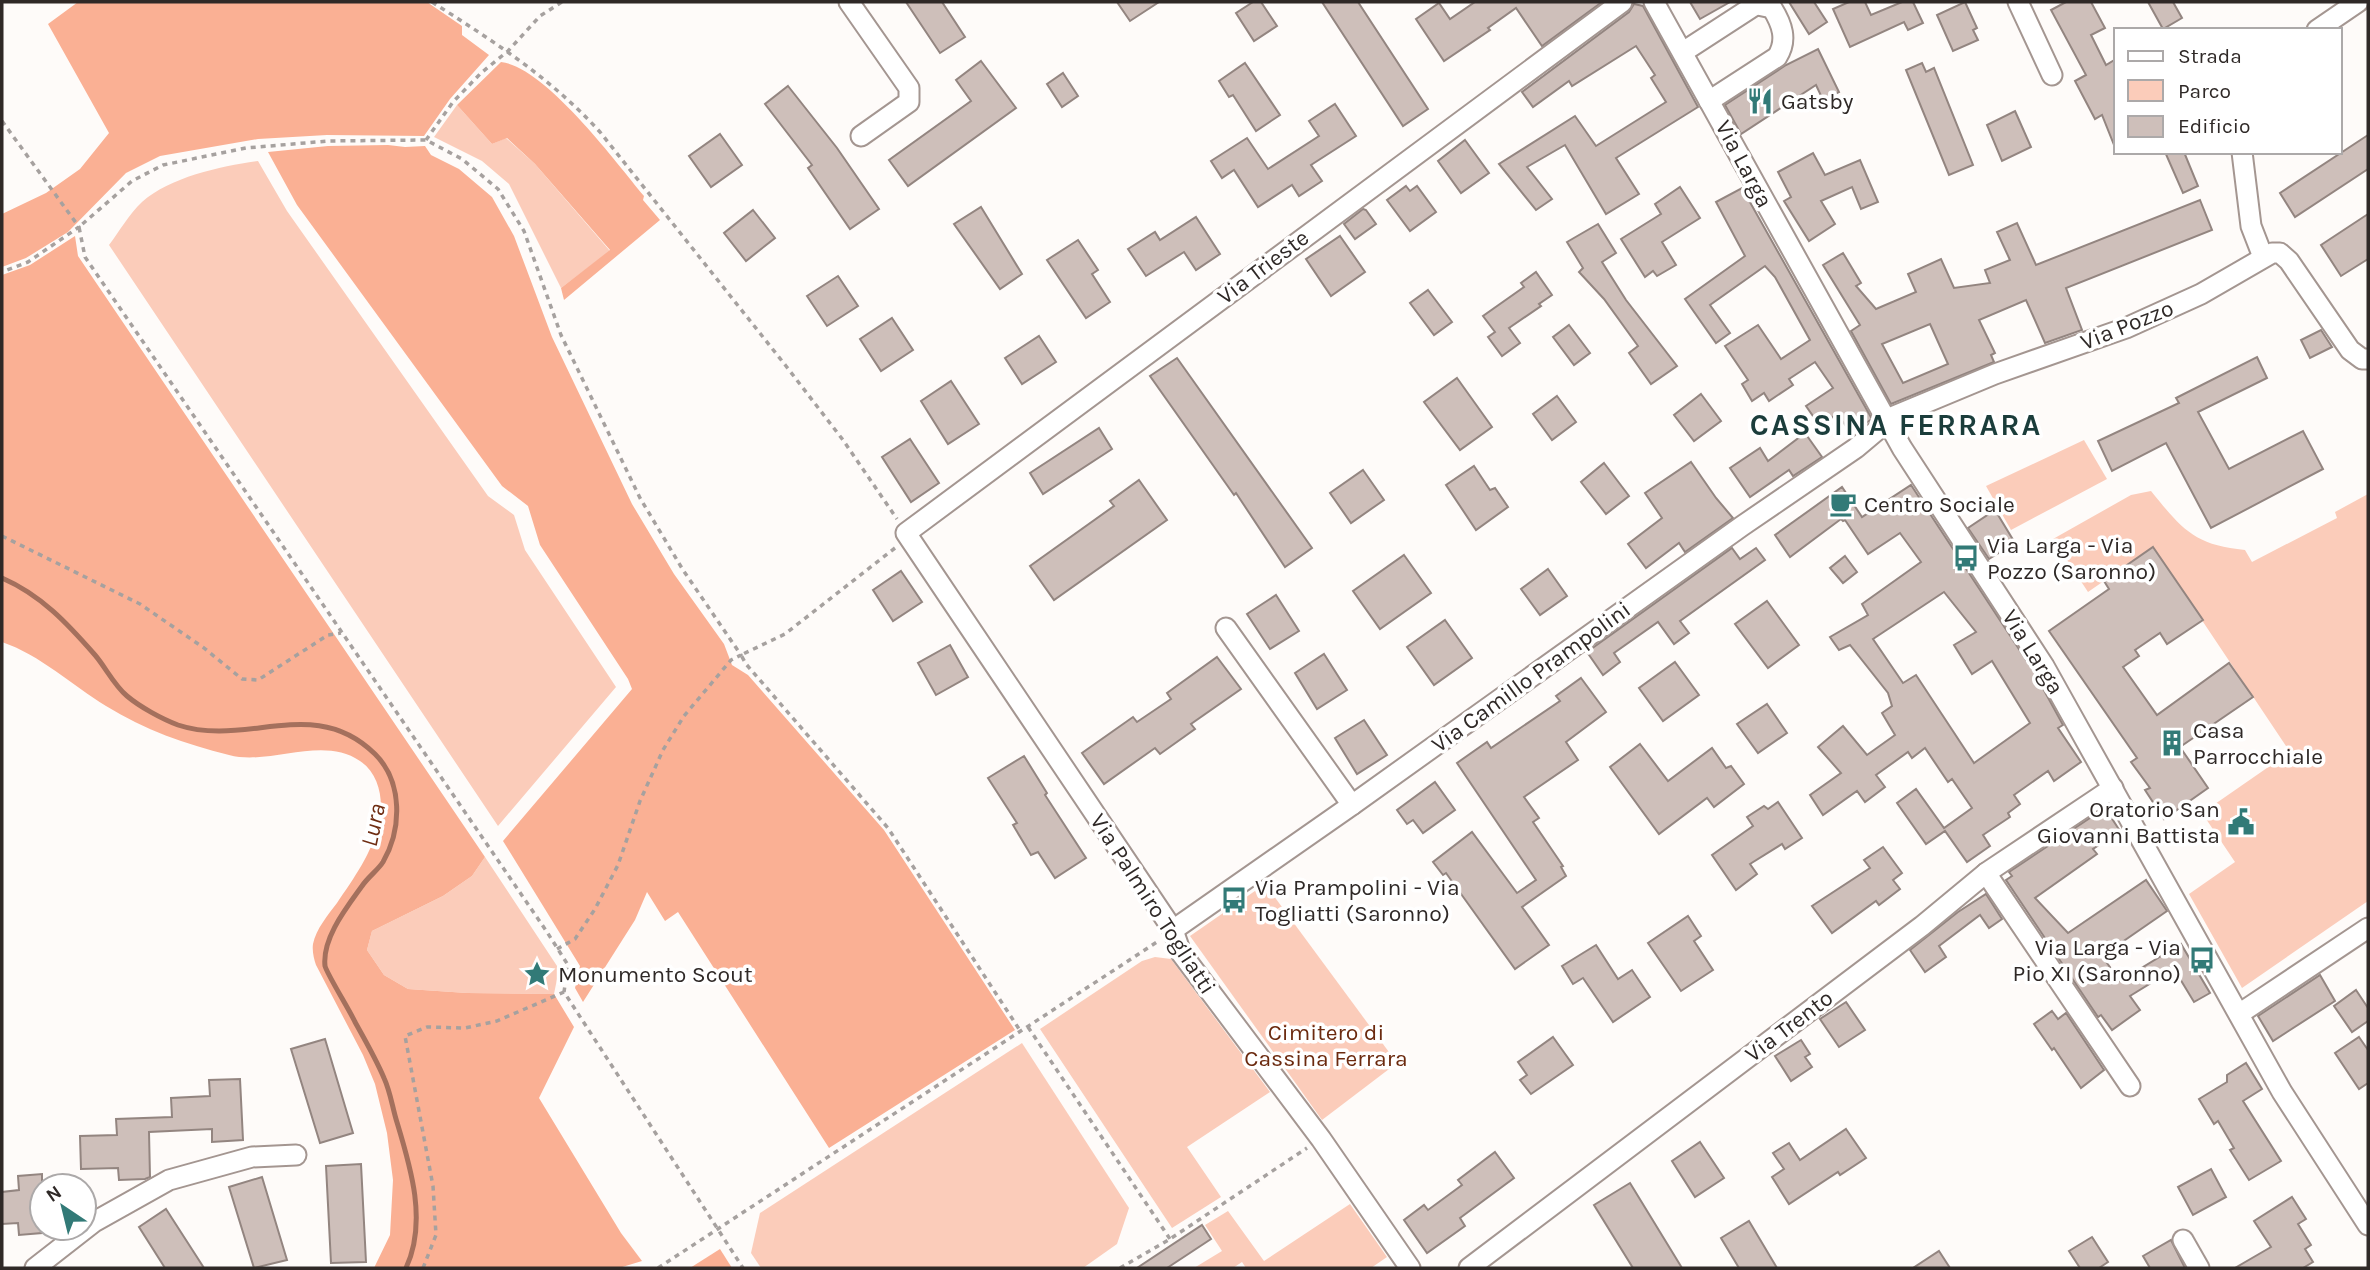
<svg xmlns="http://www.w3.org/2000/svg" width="2370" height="1270" viewBox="0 0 2370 1270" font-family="Karla,sans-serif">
	<rect width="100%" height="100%" fill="#fefbf9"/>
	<g fill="#fbccba">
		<path d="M457,105L492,144L506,138L535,164L610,251L561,288L509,184L482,161L434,137Z"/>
		<path d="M258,161L287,211L488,496L514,515L525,550L616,687L498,826L109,245C119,232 129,214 142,202C170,177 222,166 258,161Z"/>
		<path d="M2084,440L2107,479L2011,530L1986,486Z"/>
		<path d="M2151,491C2182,529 2194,545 2245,550L2252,562L2337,518L2335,512L2368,494V901L2242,988L2189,894L2235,862L2202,813L2290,752L2153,547L2088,592L2053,539L2131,495Z"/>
		<path d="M485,857L559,969L554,994L467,993L408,989L384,975L367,950L372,931L443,896L472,876Z"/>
		<path d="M1265,884L1397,1063L1322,1120L1190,936Z"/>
		<path d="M1155,957L1171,959L1270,1092L1187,1147L1221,1197L1172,1228L1040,1029L1142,961Z"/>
		<path d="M1022,1043L1129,1208L1117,1244L1083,1268H761L751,1253L760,1213Z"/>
		<path d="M1350,1204L1387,1257L1371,1268H1246L1242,1262L1233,1268H1194L1222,1251L1205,1225L1228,1211L1264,1261Z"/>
	</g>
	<g fill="#fab094">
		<path d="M78,2H427L462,26V35L489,55L450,99L424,136L327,135L258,139L160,156L126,173L68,232L26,258L2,267V214L46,193L80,169L109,133L48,24Z"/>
		<path d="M501,62C545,67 615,161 644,196L643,200L660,220L564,300L561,288L610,250L535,164L507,138L492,144L457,105Z"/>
		<path d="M388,145L405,147L425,146L431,155L459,169L492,197L514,236L552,337L632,504L674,574L724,644L732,665L748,675L884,830L1015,1030L829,1148L678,912L665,921L647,892L635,920L583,1002L575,988L580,966L503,841L632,689L628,679L540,545L528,506L502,486L297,205L268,152L328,146Z"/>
		<path d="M75,236L78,256L485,857L472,876L443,896L372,931L367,950L384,975L408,989L467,993L554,994L574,1027L539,1098L621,1233L642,1261L619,1268H374L390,1235L393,1180L387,1133L375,1084L363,1055L316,965C314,959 312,951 313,944C316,929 328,915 337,903C354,878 372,853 379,823C384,802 380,774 360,761C322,735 270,766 229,755C185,744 145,730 106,706C72,685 40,655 2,642V275L30,265Z"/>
		<path d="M720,1249L732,1268H690Z"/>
	</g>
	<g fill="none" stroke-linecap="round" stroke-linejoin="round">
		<path stroke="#a4705d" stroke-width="5" d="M2,578C41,595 67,623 95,655C106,668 114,685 127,696C140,707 162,719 178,725C247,748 314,694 375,754C403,782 402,829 383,862C378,870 368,877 362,886C347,907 322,938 325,966C327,974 350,1011 355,1022C365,1040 376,1059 384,1078C390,1091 392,1105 396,1119C410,1165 428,1221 406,1268"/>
	</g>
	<g fill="#cebfba" stroke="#938580" stroke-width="2" fill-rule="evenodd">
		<path d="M906,2H942L965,37L940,53Z"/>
		<path d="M1117,2H1159L1130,21Z"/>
		<path d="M1253,2H1261L1277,26L1254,41L1236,13Z"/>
		<path d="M1322,2H1358L1428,109L1403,126Z"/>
		<path d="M1475,2H1602L1542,46L1516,8L1488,28L1490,30L1444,61L1416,19L1439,3L1450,19Z"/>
		<path d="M1690,2H1730L1700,19Z"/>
		<path d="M1789,2H1814L1827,22L1809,34Z"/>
		<path d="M1849,2H1865L1871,15L1902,2H1913L1923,23L1908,30L1904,22L1850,47L1833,9Z"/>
		<path d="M1965,2L1977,28L1973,30L1978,40L1953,51L1937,15Z"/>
		<path d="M2066,2H2091L2105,28L2091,35L2106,65L2116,59V150L2102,115L2095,119L2075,81L2086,75L2051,10Z"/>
		<path d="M2148,2H2173L2182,18L2163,29Z"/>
		<path d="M1634,4L1643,6L1698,107L1616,158L1639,194L1606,214L1565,145L1527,167L1552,199L1536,210L1499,164L1575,116L1596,146L1666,102L1651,78L1655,75L1636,46L1572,86L1569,81L1533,107L1522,92L1629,12Z"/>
		<path d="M1818,49L1839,92L1823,100L1816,85L1741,134L1725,105L1786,65Z"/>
		<path d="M981,61L1016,108L908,186L889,160L971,101L956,80Z"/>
		<path d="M1245,63L1280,115L1256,131L1233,95L1229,97L1219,81Z"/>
		<path d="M1922,63L1926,72L1934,68L1973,165L1949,175L1906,70Z"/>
		<path d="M1063,73L1078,96L1062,107L1047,84Z"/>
		<path d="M788,86L837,148L879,209L850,229L808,168L812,165L765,104Z"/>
		<path d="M1335,104L1356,136L1311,165L1322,181L1299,196L1292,185L1258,207L1234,170L1222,178L1211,161L1247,138L1268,169L1319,136L1309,121Z"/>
		<path d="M2015,111L2031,147L2002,161L1987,125Z"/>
		<path d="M720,134L742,165L711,187L689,156Z"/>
		<path d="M2368,135V169L2295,217L2280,193Z"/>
		<path d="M1465,140L1489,173L1461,193L1438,161Z"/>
		<path d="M2165,152H2184L2198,186L2183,193Z"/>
		<path d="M1813,153L1825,175L1860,160L1878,202L1861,209L1852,187L1821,201L1835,224L1809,241L1784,201L1791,197L1778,172Z"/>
		<path d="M1406,186L1410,191L1417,186L1436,212L1410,231L1387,200Z"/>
		<path d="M1680,187L1700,218L1662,242L1676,265L1657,276L1653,271L1645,277L1621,239L1661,214L1655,204Z"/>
		<path d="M1742,188L1872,419L1851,433L1837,414L1820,426L1806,406L1833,388L1815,362L1789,379L1793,385L1769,401L1764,393L1752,401L1742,384L1748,380L1725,346L1758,325L1781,359L1810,340L1775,277L1765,266L1710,305L1730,333L1716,343L1685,299L1745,256L1716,202Z"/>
		<path d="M2200,200L2212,230L2066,288L2082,330L2045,343L2026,300L1979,320L1995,353L1991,355L1994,362L1891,404L1851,331L1860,325L1823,265L1843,253L1861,283L1856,286L1876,309L1916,292L1908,274L1941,259L1954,288L1990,283L1985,270L2010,260L1997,232L2017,223L2036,265ZM1930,324L1948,364L1903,383L1882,344Z"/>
		<path d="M981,207L1022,274L1000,289L954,224Z"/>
		<path d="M1363,209L1366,210L1376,224L1355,239L1344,224Z"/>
		<path d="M753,210L775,238L746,261L724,233Z"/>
		<path d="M2368,214V259L2341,276L2321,245Z"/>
		<path d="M1196,217L1220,254L1196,270L1184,252L1146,276L1128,249L1155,232L1160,240Z"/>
		<path d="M1598,224L1616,253L1602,262L1626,300L1677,366L1651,384L1629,353L1638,346L1604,299L1579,272L1583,268L1567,242Z"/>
		<path d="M1340,236L1365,272L1331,296L1306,259Z"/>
		<path d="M1078,240L1098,270L1092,274L1110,302L1086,318L1047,260Z"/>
		<path d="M1536,272L1552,295L1539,304L1541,306L1509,328L1520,343L1502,356L1488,337L1495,332L1483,316L1524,287L1521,283Z"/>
		<path d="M838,276L858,306L827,326L807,296Z"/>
		<path d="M1428,290L1452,322L1434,335L1410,303Z"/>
		<path d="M892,318L913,350L881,371L860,339Z"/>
		<path d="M1569,325L1590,353L1574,365L1553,337Z"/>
		<path d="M2321,330L2332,347L2310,358L2301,340Z"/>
		<path d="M1039,336L1056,362L1022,384L1005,358Z"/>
		<path d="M2257,357L2267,378L2198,412L2229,469L2303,431L2323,469L2211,528L2166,443L2112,471L2098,441L2179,403L2176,398Z"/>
		<path d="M1177,358L1312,548L1285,567L1236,493L1234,495L1150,376Z"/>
		<path d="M1457,378L1492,427L1460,450L1424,402Z"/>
		<path d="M951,381L979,424L948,444L921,401Z"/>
		<path d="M1701,394L1721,421L1694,441L1674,415Z"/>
		<path d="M1557,396L1576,422L1552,440L1533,414Z"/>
		<path d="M1099,428L1112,449L1043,494L1030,473Z"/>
		<path d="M1805,433L1822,457L1793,476L1789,470L1750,497L1730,468L1760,448L1768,461Z"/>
		<path d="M910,439L939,483L911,502L882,457Z"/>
		<path d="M1691,462L1716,498L1733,518L1685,552L1679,543L1646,568L1628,544L1662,518L1645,493Z"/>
		<path d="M1604,463L1629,496L1606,514L1581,482Z"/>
		<path d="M1474,466L1490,490L1495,488L1508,507L1476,530L1446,485Z"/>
		<path d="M1363,470L1384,500L1351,523L1330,493Z"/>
		<path d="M1139,480L1167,520L1054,600L1030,566L1114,506L1110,501Z"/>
		<path d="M1911,485L2034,672L2063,725L2058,728L2081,762L2054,781L2048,771L2014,795L2020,804L2008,813L2010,817L1983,835L1990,846L1967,862L1945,831L1926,844L1897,803L1916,789L1944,828L1972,808L1952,779L1948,782L1925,748L1912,758L1908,752L1876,775L1885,787L1865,802L1857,791L1823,815L1810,795L1841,773L1818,747L1843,726L1867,755L1895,735L1882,713L1892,706L1888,693L1850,645L1839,650L1830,637L1868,615L1862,604L1921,562L1900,533L1868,554L1845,520L1843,521L1841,519L1790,557L1775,535L1842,487L1862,517ZM1944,592L1976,632L1954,645L1972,674L1992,661L2030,723L1974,763L1916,675L1903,683L1873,639Z"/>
		<path d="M1995,510L2015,543L1989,559L1968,528Z"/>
		<path d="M2153,547L2203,620L2167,644L2160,633L2135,650L2139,656L2123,667L2157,715L2229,663L2253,697L2180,747L2208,788L2164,819L2145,790L2150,788L2131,762L2137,758L2049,631L2109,589L2104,581Z"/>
		<path d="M1732,548L1740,559L1756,548L1765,560L1680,621L1689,633L1674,644L1658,622L1614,653L1620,662L1603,675L1587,652Z"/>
		<path d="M1404,555L1431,593L1380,629L1353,591Z"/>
		<path d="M1845,556L1857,572L1843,583L1830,568Z"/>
		<path d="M1548,569L1567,596L1540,615L1521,589Z"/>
		<path d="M901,571L922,602L893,621L873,590Z"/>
		<path d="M1276,595L1299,631L1270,649L1247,614Z"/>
		<path d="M1767,601L1799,645L1768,668L1735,624Z"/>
		<path d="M1445,620L1472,658L1434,685L1407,647Z"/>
		<path d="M950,645L968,677L936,695L918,663Z"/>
		<path d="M1324,654L1347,690L1317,709L1295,673Z"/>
		<path d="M1217,657L1241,689L1191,724L1195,729L1160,754L1155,748L1104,784L1082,753L1133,717L1137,722L1171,699L1167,693Z"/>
		<path d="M1675,662L1699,695L1663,721L1639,688Z"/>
		<path d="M1581,678L1606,712L1566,742L1578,760L1524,797L1539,818L1533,822L1563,866L1561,867L1566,876L1522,907L1549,945L1515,969L1446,873L1443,875L1433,862L1472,832L1517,893L1536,880L1457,763L1487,742L1491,748L1560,701L1556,696Z"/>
		<path d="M1767,704L1787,733L1758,753L1737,724Z"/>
		<path d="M1364,720L1387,755L1357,774L1335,738Z"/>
		<path d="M1640,744L1668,781L1712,748L1726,768L1731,766L1744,784L1714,807L1707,798L1659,834L1610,767Z"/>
		<path d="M1024,756L1047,793L1045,795L1086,858L1055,878L1038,852L1031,855L1013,825L1017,823L988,778Z"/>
		<path d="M1435,782L1455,810L1423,833L1413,820L1407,824L1397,810Z"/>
		<path d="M1778,802L1802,838L1785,849L1782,844L1750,864L1757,874L1736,890L1712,855L1753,826L1747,817L1764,806L1768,809Z"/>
		<path d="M2105,808L2120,831L2093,849L2097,854L2035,898L2068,933L2146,880L2167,911L2102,956L2120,981L2181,944L2210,993L2194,1002L2174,969L2130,996L2140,1010L2112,1030L2101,1015L2098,1017L2006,880L2012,876L2009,872Z"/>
		<path d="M1883,847L1902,873L1893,880L1900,889L1879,905L1876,901L1832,933L1812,906L1870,868L1864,860Z"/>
		<path d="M1986,894L2002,919L1989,928L1980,915L1939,946L1946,957L1925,972L1910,950L1958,912Z"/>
		<path d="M1688,916L1701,936L1694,941L1713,970L1681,991L1648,943Z"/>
		<path d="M1596,945L1618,979L1632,970L1650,997L1613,1022L1583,978L1573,984L1562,966Z"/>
		<path d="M2320,975L2335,1001L2273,1041L2258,1016Z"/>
		<path d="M2356,990L2368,1008V1021L2352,1032L2334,1006Z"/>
		<path d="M1846,1002L1865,1030L1839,1047L1820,1019Z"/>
		<path d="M2052,1011L2058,1019L2066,1013L2104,1070L2081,1088L2054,1048L2052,1050L2034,1024Z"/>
		<path d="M1553,1037L1573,1065L1531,1094L1520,1080L1527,1075L1518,1062Z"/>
		<path d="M2359,1037L2368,1050V1083L2359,1089L2335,1053Z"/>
		<path d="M325,1039L353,1133L320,1143L291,1049Z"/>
		<path d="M1801,1040L1810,1054L1805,1057L1812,1067L1791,1081L1775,1056Z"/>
		<path d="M2246,1063L2262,1089L2243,1101L2281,1161L2249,1180L2230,1150L2234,1148L2218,1121L2214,1124L2199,1099L2227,1082V1075Z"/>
		<path d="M240,1079L243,1140L212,1142V1129L149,1132L150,1177L145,1179L119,1180L118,1168L81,1169L80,1136L117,1135L116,1119L172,1117L171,1098L210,1096L209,1080Z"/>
		<path d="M1846,1129L1866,1158L1840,1175L1838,1172L1789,1204L1772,1177L1784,1169L1773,1153L1789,1143L1800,1160Z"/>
		<path d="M1700,1142L1724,1178L1695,1197L1672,1161Z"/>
		<path d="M1495,1152L1514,1178L1460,1218L1465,1226L1427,1253L1404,1220L1424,1205L1428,1210L1462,1185L1458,1180Z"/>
		<path d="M361,1164L366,1262L331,1263L326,1166Z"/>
		<path d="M2211,1169L2226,1197L2193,1215L2178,1187Z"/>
		<path d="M42,1174V1233L19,1235L18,1223L2,1224V1192L19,1190L18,1176Z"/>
		<path d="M262,1177L287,1260L254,1268L229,1187Z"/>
		<path d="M1630,1183L1682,1268H1633L1594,1205Z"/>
		<path d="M2292,1197L2306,1219L2298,1224L2311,1245L2305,1249L2313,1262L2303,1268H2235L2271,1247L2254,1221Z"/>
		<path d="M166,1209L204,1268H165L139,1227Z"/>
		<path d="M1749,1221L1777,1268H1739L1721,1238Z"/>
		<path d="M1202,1225L1211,1239L1167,1268H1137Z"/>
		<path d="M2092,1237L2108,1262L2099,1268H2080L2069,1251Z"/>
		<path d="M2171,1240L2185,1268H2150L2143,1256Z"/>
		<path d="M1939,1251L1950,1268H1913Z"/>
	</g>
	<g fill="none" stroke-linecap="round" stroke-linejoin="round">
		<g stroke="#a49691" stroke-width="23">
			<g id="minor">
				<path d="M849,2L909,88V102L861,136"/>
				<path d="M1654,2L1902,448L2044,666L2282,1092L2368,1225"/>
				<path d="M2018,2L2052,75"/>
				<path d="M2317,30L2358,2"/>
				<path d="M1683,52L1760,2"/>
				<path d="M1709,101L1777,57C1788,40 1782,24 1772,8L1758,5"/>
				<path d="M2242,152L2251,226L2263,257"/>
				<path d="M1226,628L1352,805"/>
				<path d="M1986,873L2130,1086"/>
				<path d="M1173,930L1352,805L1742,526L1856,448L1894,416L1995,374L2126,328L2201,294L2272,253H2280L2289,261L2350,350L2362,359H2368"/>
				<path d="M2239,1014L2368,928"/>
				<path d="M2183,1240L2199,1268"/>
				<path d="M35,1268L94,1222L169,1180L252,1157L296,1155"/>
				<path d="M1410,1268L1321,1139L1181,953L1173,930L906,533L1622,2"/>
				<path d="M1469,1268L1922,926L1986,873L2113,788"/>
			</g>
		</g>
		<g stroke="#a6a19f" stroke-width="3.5" stroke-dasharray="5 5" stroke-linecap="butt">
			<path d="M432,2C493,41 551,78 600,132L786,366L843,440L897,519"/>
			<path d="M2,121L79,227L28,262L2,272"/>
			<path d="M426,140L453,102L481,73L508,51L540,16L562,2"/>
			<path d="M2,536L140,604L204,648L242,679L258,680L328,635L341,633"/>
			<path d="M895,548L785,634L741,655L746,664L888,828L1021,1032"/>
			<path d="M557,949L575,939L595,909L618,865L640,801L663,750L684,716L731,660L741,655L683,570L640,498L561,335L524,231L498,189L462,159L426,140L328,141L246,148L163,165L132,181L79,227L85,257L547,932L568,965L564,992L743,1268"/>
			<path d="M1028,1027L1170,1239"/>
			<path d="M423,1268L436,1235L433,1186L405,1036L427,1027L465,1028L497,1021L564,992"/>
			<path d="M658,1268L1157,942"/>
			<path d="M1120,1268L1170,1239L1307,1148"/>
		</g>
		<use href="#minor" stroke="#fff" stroke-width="19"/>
	</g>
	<defs>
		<g id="restaurant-bare" transform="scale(2.1)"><path d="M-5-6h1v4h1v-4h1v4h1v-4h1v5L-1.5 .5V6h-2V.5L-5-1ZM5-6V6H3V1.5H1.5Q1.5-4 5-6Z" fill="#327a77" stroke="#fff" stroke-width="2.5" paint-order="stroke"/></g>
		<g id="cafe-bare" transform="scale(2.1)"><path d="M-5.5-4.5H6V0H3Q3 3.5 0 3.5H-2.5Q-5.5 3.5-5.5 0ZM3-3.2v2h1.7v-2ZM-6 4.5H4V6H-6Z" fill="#327a77" stroke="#fff" stroke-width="2.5" paint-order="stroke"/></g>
		<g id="bus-bare" transform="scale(2.1)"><path d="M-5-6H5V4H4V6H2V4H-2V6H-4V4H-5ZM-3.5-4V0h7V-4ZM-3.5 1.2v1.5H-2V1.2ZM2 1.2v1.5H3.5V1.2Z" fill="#327a77" stroke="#fff" stroke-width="2.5" paint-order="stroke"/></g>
		<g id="building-bare" transform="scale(2.1)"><path d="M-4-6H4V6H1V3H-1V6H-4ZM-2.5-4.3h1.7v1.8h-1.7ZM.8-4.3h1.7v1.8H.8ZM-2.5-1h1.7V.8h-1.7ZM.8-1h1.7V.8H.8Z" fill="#327a77" stroke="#fff" stroke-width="2.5" paint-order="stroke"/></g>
		<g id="civic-bare" transform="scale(2.1)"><path d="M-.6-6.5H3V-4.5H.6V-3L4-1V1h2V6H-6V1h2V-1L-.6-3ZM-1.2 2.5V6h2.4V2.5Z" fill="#327a77" stroke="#fff" stroke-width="2.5" paint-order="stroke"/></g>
		<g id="sight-bare" transform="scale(2.1)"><path d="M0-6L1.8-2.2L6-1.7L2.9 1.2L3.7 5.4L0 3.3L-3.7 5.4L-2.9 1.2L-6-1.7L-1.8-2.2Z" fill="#327a77" stroke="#fff" stroke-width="2.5" paint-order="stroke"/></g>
	</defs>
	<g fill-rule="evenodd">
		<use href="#restaurant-bare" x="1760" y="101"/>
		<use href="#cafe-bare" x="1843" y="504"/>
		<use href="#bus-bare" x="1966" y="558"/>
		<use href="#building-bare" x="2172" y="743"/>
		<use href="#civic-bare" x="2241" y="822"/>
		<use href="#bus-bare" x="1234" y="900"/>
		<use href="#bus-bare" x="2202" y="960"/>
		<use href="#sight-bare" x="537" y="974"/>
	</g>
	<g text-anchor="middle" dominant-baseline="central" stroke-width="7" stroke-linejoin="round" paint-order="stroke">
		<g font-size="23" fill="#2f2927" stroke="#fff" text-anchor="start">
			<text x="1781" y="101">Gatsby</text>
			<text x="1864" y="504">Centro Sociale</text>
			<text x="1987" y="545">Via Larga - Via<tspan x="1987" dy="26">Pozzo (Saronno)</tspan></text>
			<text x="2193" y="730">Casa<tspan x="2193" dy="26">Parrocchiale</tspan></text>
			<text x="2220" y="809" text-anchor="end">Oratorio San<tspan x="2220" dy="26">Giovanni Battista</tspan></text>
			<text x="1255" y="887">Via Prampolini - Via<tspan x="1255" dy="26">Togliatti (Saronno)</tspan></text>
			<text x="2181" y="947" text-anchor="end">Via Larga - Via<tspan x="2181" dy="26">Pio XI (Saronno)</tspan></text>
			<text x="558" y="974">Monumento Scout</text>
		</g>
		<g font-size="23" fill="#2f2927" stroke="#fff">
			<text transform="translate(1744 164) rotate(62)">Via Larga</text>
			<text transform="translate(1263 267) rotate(-37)">Via Trieste</text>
			<text transform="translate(2127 325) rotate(-22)">Via Pozzo</text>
			<text transform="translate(2033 652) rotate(58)">Via Larga</text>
			<text transform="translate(1531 677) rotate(-36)">Via Camillo Prampolini</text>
			<text transform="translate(1153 904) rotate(57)">Via Palmiro Togliatti</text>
			<text transform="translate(1789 1026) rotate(-37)">Via Trento</text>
		</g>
		<g font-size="23" fill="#6b2a0f" stroke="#fff">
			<text x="1326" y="1032">Cimitero di<tspan x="1326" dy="26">Cassina Ferrara</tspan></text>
		</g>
		<g font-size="24" font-style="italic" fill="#6f2d12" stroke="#fff">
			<text transform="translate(373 825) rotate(-78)">Lura</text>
		</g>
		<g font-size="30" font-weight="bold" letter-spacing="2" fill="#1b3d3b" stroke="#fff">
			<text x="1896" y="425">CASSINA FERRARA</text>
		</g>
	</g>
	<rect width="2370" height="1270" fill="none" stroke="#2f2927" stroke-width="7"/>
	<rect x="2114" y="28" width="228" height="126" fill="#ffffff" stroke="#aca9a9" stroke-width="2"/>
	<rect x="2128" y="51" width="35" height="10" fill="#ffffff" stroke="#aca9a9" stroke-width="2"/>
	<text x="2178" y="63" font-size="21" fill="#2f2927">Strada</text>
	<rect x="2128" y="80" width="35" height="21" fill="#fbccba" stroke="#aca9a9" stroke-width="2"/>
	<text x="2178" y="98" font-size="21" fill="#2f2927">Parco</text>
	<rect x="2128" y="116" width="35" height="21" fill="#cebfba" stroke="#aca9a9" stroke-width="2"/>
	<text x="2178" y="133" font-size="21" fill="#2f2927">Edificio</text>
	<g transform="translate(63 1207) rotate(325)"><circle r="33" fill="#ffffff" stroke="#aca9a9" stroke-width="2"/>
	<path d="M0-5L12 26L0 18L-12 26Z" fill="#327a77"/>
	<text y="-10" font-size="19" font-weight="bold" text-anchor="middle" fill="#2f2927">N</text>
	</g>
</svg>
